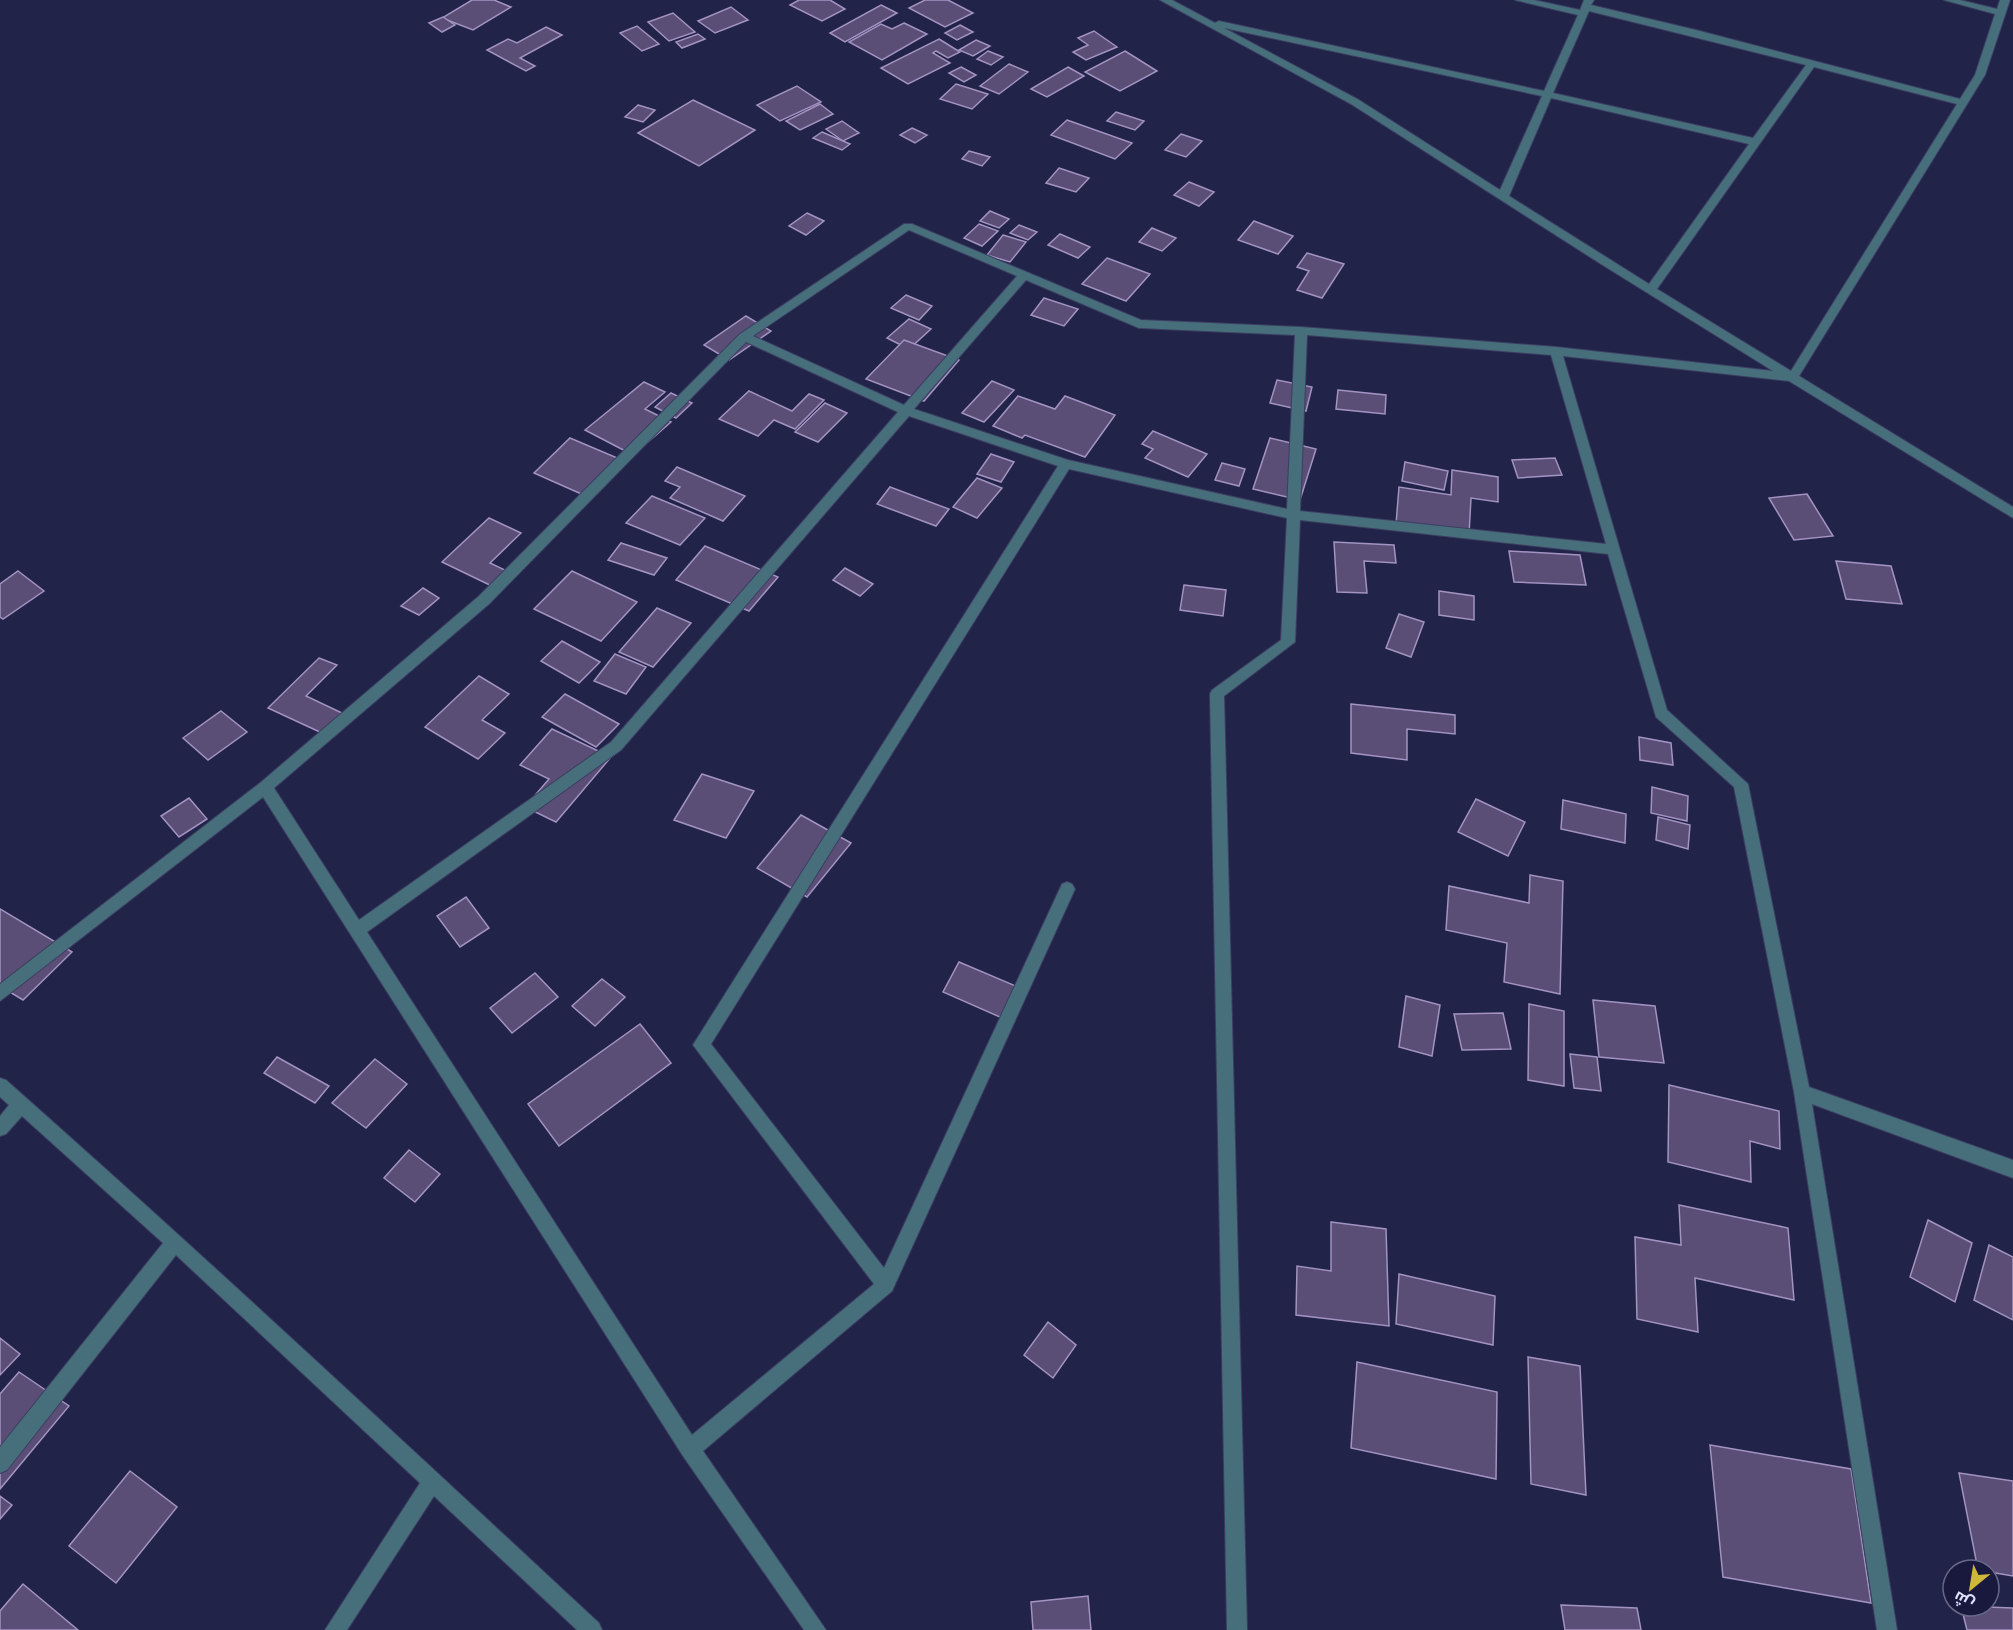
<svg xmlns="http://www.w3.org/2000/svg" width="2013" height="1630" viewBox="0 0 2013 1630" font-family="Overpass,Cairo,sans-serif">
	<rect width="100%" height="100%" fill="#222349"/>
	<g fill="#5a4d76" stroke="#a293c2" stroke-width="1.5">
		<path d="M472,0H494L511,7L473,30L442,18Z"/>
		<path d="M799,0H830L845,9L822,21L790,5Z"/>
		<path d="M925,0H948L973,13L945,27L909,8Z"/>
		<path d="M881,5L897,13L845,42L830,33Z"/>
		<path d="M731,7L748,20L715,33L698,21Z"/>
		<path d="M673,13L695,32L669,41L648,22Z"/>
		<path d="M443,17L455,25L442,32L429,23Z"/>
		<path d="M904,23L927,34L882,60L849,42L881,24L892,29Z"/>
		<path d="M960,25L973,32L957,40L945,33Z"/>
		<path d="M637,26L659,44L642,51L620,33Z"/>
		<path d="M546,27L562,35L520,58L535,66L526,71L487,50L508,39L517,43Z"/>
		<path d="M1094,31L1117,47L1086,60L1073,52L1088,45L1078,38Z"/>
		<path d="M698,34L705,39L682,48L676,42Z"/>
		<path d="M939,39L960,52L948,58L936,51L933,53L950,63L908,84L881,68Z"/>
		<path d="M976,40L990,46L973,56L959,50Z"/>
		<path d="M988,51L1003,57L991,65L977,59Z"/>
		<path d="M1125,51L1157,71L1120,91L1085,72Z"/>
		<path d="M1009,64L1028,72L999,94L980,86Z"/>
		<path d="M961,67L976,75L964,82L949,73Z"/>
		<path d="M1068,67L1084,76L1047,97L1031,89Z"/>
		<path d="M956,84L988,94L972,109L940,99Z"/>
		<path d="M797,86L821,102L780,121L757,105Z"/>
		<path d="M693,100L755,130L699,166L638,133Z"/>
		<path d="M820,104L833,114L800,130L786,121Z"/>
		<path d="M638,105L655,110L643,122L625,117Z"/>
		<path d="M1116,112L1144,121L1135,130L1107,121Z"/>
		<path d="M1067,120L1132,143L1115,159L1051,135Z"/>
		<path d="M842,121L859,133L843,141L826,129Z"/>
		<path d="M912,128L927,135L915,143L900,135Z"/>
		<path d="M822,132L850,144L842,150L813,138Z"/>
		<path d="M1181,134L1202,141L1186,157L1165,150Z"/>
		<path d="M969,151L990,157L982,166L962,159Z"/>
		<path d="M1059,168L1089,178L1076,192L1046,183Z"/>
		<path d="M1189,182L1214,192L1199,206L1174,195Z"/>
		<path d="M990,211L1009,219L999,228L980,221Z"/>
		<path d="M807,213L824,221L806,235L789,226Z"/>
		<path d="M1254,221L1293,236L1278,254L1238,240Z"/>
		<path d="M979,224L998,231L982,246L964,238Z"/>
		<path d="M1019,225L1037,232L1028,240L1010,233Z"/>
		<path d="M1152,228L1176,238L1162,251L1139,242Z"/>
		<path d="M1060,234L1090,247L1078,258L1048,245Z"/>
		<path d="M1003,235L1026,242L1010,262L987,255Z"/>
		<path d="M1307,253L1344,264L1322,298L1297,290L1309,271L1297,267Z"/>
		<path d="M1107,258L1150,274L1126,301L1082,284Z"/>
		<path d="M906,295L932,306L919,320L891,308Z"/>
		<path d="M1044,298L1078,309L1064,326L1031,315Z"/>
		<path d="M746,316L771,331L729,360L704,345Z"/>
		<path d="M909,319L931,329L909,349L887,338Z"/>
		<path d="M904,340L959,360L924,401L866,379Z"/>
		<path d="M1277,380L1312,387L1306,411L1270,403Z"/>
		<path d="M992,381L1014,390L984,422L962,413Z"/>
		<path d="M644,382L665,392L645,409L671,422L633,455L585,430Z"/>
		<path d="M1338,390L1386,395L1385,414L1336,409Z"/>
		<path d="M749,391L792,411L809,394L824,400L795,429L774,420L758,436L719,419Z"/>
		<path d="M671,393L692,403L676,418L655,407Z"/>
		<path d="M1018,396L1055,409L1065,396L1115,415L1085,457L1025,435L1022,438L993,426Z"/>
		<path d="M825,403L847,413L818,442L795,432Z"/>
		<path d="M1153,431L1207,454L1188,477L1145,458L1153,449L1142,444Z"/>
		<path d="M570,438L622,460L586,496L534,473Z"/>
		<path d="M1270,438L1316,449L1300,500L1253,489Z"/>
		<path d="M991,454L1014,462L1001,482L977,474Z"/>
		<path d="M1555,458L1562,475L1518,478L1512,460Z"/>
		<path d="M1405,462L1448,471L1444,490L1402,481Z"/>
		<path d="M1222,463L1245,469L1239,486L1215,480Z"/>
		<path d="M677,467L745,496L723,521L670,498L680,487L665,481Z"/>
		<path d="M1452,470L1498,477V502L1471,498L1469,535L1396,524L1399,487L1451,495Z"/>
		<path d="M977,478L1002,488L977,518L953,507Z"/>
		<path d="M890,487L949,509L936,526L877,504Z"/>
		<path d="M1807,494L1833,536L1794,540L1769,498Z"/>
		<path d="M652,496L705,518L680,545L626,523Z"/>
		<path d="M489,518L521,533L490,563L511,573L496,588L442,562Z"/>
		<path d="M1334,542L1394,545L1396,563L1364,561L1367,593L1337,592Z"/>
		<path d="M621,543L667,558L654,575L608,560Z"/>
		<path d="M705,546L778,577L749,611L676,580Z"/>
		<path d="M1509,551L1580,555L1586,585L1514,582Z"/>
		<path d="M1836,561L1891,566L1902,604L1846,599Z"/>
		<path d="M845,568L873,584L860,596L833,580Z"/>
		<path d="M18,571L44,591L3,619L0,617V584Z"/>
		<path d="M572,571L637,602L601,641L534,609Z"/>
		<path d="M1184,585L1226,590L1223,616L1180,610Z"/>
		<path d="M423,588L439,598L419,615L401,606Z"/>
		<path d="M1439,591L1474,596V620L1439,615Z"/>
		<path d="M657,608L691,623L653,667L619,652Z"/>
		<path d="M1399,614L1424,622L1411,657L1386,648Z"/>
		<path d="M562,641L600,662L579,683L541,661Z"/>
		<path d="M615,654L646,667L626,694L594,681Z"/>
		<path d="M319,658L337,665L306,696L342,713L322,733L268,708Z"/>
		<path d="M479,676L509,694L482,720L505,733L478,759L425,727Z"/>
		<path d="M565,694L619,724L596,747L542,717Z"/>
		<path d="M1351,704L1455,715V734L1407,729V760L1351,753Z"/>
		<path d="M221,711L247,732L208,760L183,738Z"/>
		<path d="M552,729L611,757L556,822L525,807L549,779L520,765Z"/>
		<path d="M1639,737L1671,743L1673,765L1640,760Z"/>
		<path d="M702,774L754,791L726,838L674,820Z"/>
		<path d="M1652,787L1688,796L1687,821L1651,813Z"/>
		<path d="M189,798L207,819L179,837L161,816Z"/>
		<path d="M1476,799L1525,822L1508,856L1458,832Z"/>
		<path d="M1563,800L1626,814L1625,843L1561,829Z"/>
		<path d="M801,815L851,843L807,897L757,868Z"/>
		<path d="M1658,817L1690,825L1688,849L1656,840Z"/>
		<path d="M1530,875L1563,881L1560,994L1504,982L1507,943L1446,930L1449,886L1529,903Z"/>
		<path d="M466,897L489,928L460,947L437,916Z"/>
		<path d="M0,909L72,952L23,1000L0,986Z"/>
		<path d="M959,962L1025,990L1009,1021L943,992Z"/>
		<path d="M535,973L558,997L512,1033L490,1008Z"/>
		<path d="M602,979L625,997L595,1026L572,1006Z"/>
		<path d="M1406,996L1440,1005L1432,1056L1399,1047Z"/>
		<path d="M1593,1000L1655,1006L1664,1063L1599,1057Z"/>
		<path d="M1529,1004L1564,1011V1086L1528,1080Z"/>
		<path d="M1503,1013L1511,1049L1462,1050L1454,1014Z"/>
		<path d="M640,1024L671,1063L559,1146L528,1104Z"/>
		<path d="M1570,1054L1597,1057L1601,1091L1574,1088Z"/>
		<path d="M277,1057L329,1086L315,1103L264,1073Z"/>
		<path d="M375,1059L407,1084L366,1128L332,1103Z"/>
		<path d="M1669,1085L1779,1111L1780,1149L1750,1141L1751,1182L1668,1162Z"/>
		<path d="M409,1150L440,1174L415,1202L384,1178Z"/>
		<path d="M1679,1205L1788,1228L1794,1300L1695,1278L1698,1332L1637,1319L1635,1237L1681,1245Z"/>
		<path d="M1928,1220L1972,1243L1955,1302L1910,1277Z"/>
		<path d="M1331,1222L1386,1229L1389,1326L1296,1315L1297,1266L1331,1271Z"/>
		<path d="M1989,1245L2013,1257V1320L1974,1300Z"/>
		<path d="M1399,1274L1495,1296L1493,1345L1396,1324Z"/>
		<path d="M1048,1322L1076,1345L1053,1378L1024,1355Z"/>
		<path d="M0,1338L20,1354L0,1375Z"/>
		<path d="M1528,1357L1580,1366L1586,1495L1531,1484Z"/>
		<path d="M1357,1362L1497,1392L1496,1479L1351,1448Z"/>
		<path d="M19,1372L69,1406L0,1489V1394Z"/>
		<path d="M1710,1445L1851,1469L1871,1603L1723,1577Z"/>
		<path d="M130,1471L177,1507L116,1583L69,1546Z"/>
		<path d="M1959,1473L2013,1481V1576L1978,1570Z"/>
		<path d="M0,1496L12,1505L0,1519Z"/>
		<path d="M23,1584L78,1630H0V1611Z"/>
		<path d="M1088,1596L1091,1630H1033L1031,1602Z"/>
		<path d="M1561,1605L1637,1608L1641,1630H1565Z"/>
		<path d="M1961,1606L2013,1608V1630H1967Z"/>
	</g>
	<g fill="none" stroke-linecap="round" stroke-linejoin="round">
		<g stroke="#3c3e62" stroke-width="2">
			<g id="minor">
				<path d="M1160,0H1172L1215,23L1219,21L1544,91L1578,15L1515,0H1534L1580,10L1584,0H1594L1591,5L1696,30L1960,99L1975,75L1995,14L1944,0H1960L1997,9L2000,0H2010L1985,75L1799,376L2013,507V518L1789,381L1563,356L1667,710L1748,784L1809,1087L2013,1160V1178L1812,1104L1897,1630H1877L1794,1092L1734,787L1656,717L1608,554L1300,520L1295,642L1224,696L1247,1630H1227L1210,694L1212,690L1281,640L1287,518L1069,469L711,1044L884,1268L1062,884L1067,882L1072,884L1075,889L892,1291L703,1451L826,1630H804L683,1456L263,797L0,1001V984L260,783L479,596L740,334L904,224H912L1141,320L1301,327L1556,347L1773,371L1601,264L1351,104ZM1589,11L1806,65L1753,138L1553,93ZM1224,28L1542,96L1500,190L1359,100ZM1814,67L1957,104L1791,371L1657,289ZM1551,98L1749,144L1649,284L1509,196ZM909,230L1017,276L904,405L753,336ZM1026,280L1139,328L1295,335L1287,509L1068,460L914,409ZM1307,335L1551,355L1606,544L1300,511ZM746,342L898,412L611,742L359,920L274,788L489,604ZM909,416L1058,466L693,1045L874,1284L692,1435L367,932L621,750Z"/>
				<path d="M0,1078L6,1080C207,1258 403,1441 599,1623L602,1630H577L434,1496L347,1630H325L420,1483L176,1255L7,1470L0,1473V1447L163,1243L22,1116L6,1134L0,1136V1116L9,1105L0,1097Z"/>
			</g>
		</g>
		<use href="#minor" fill="#476f7b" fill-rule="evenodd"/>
	</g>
	<g transform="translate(1971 1588) rotate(210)"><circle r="28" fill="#19193e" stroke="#676989" stroke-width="1.5"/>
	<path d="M0-4.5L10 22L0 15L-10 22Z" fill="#cfb837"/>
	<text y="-9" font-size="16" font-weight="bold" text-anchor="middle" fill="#dde1fa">ش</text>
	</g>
</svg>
